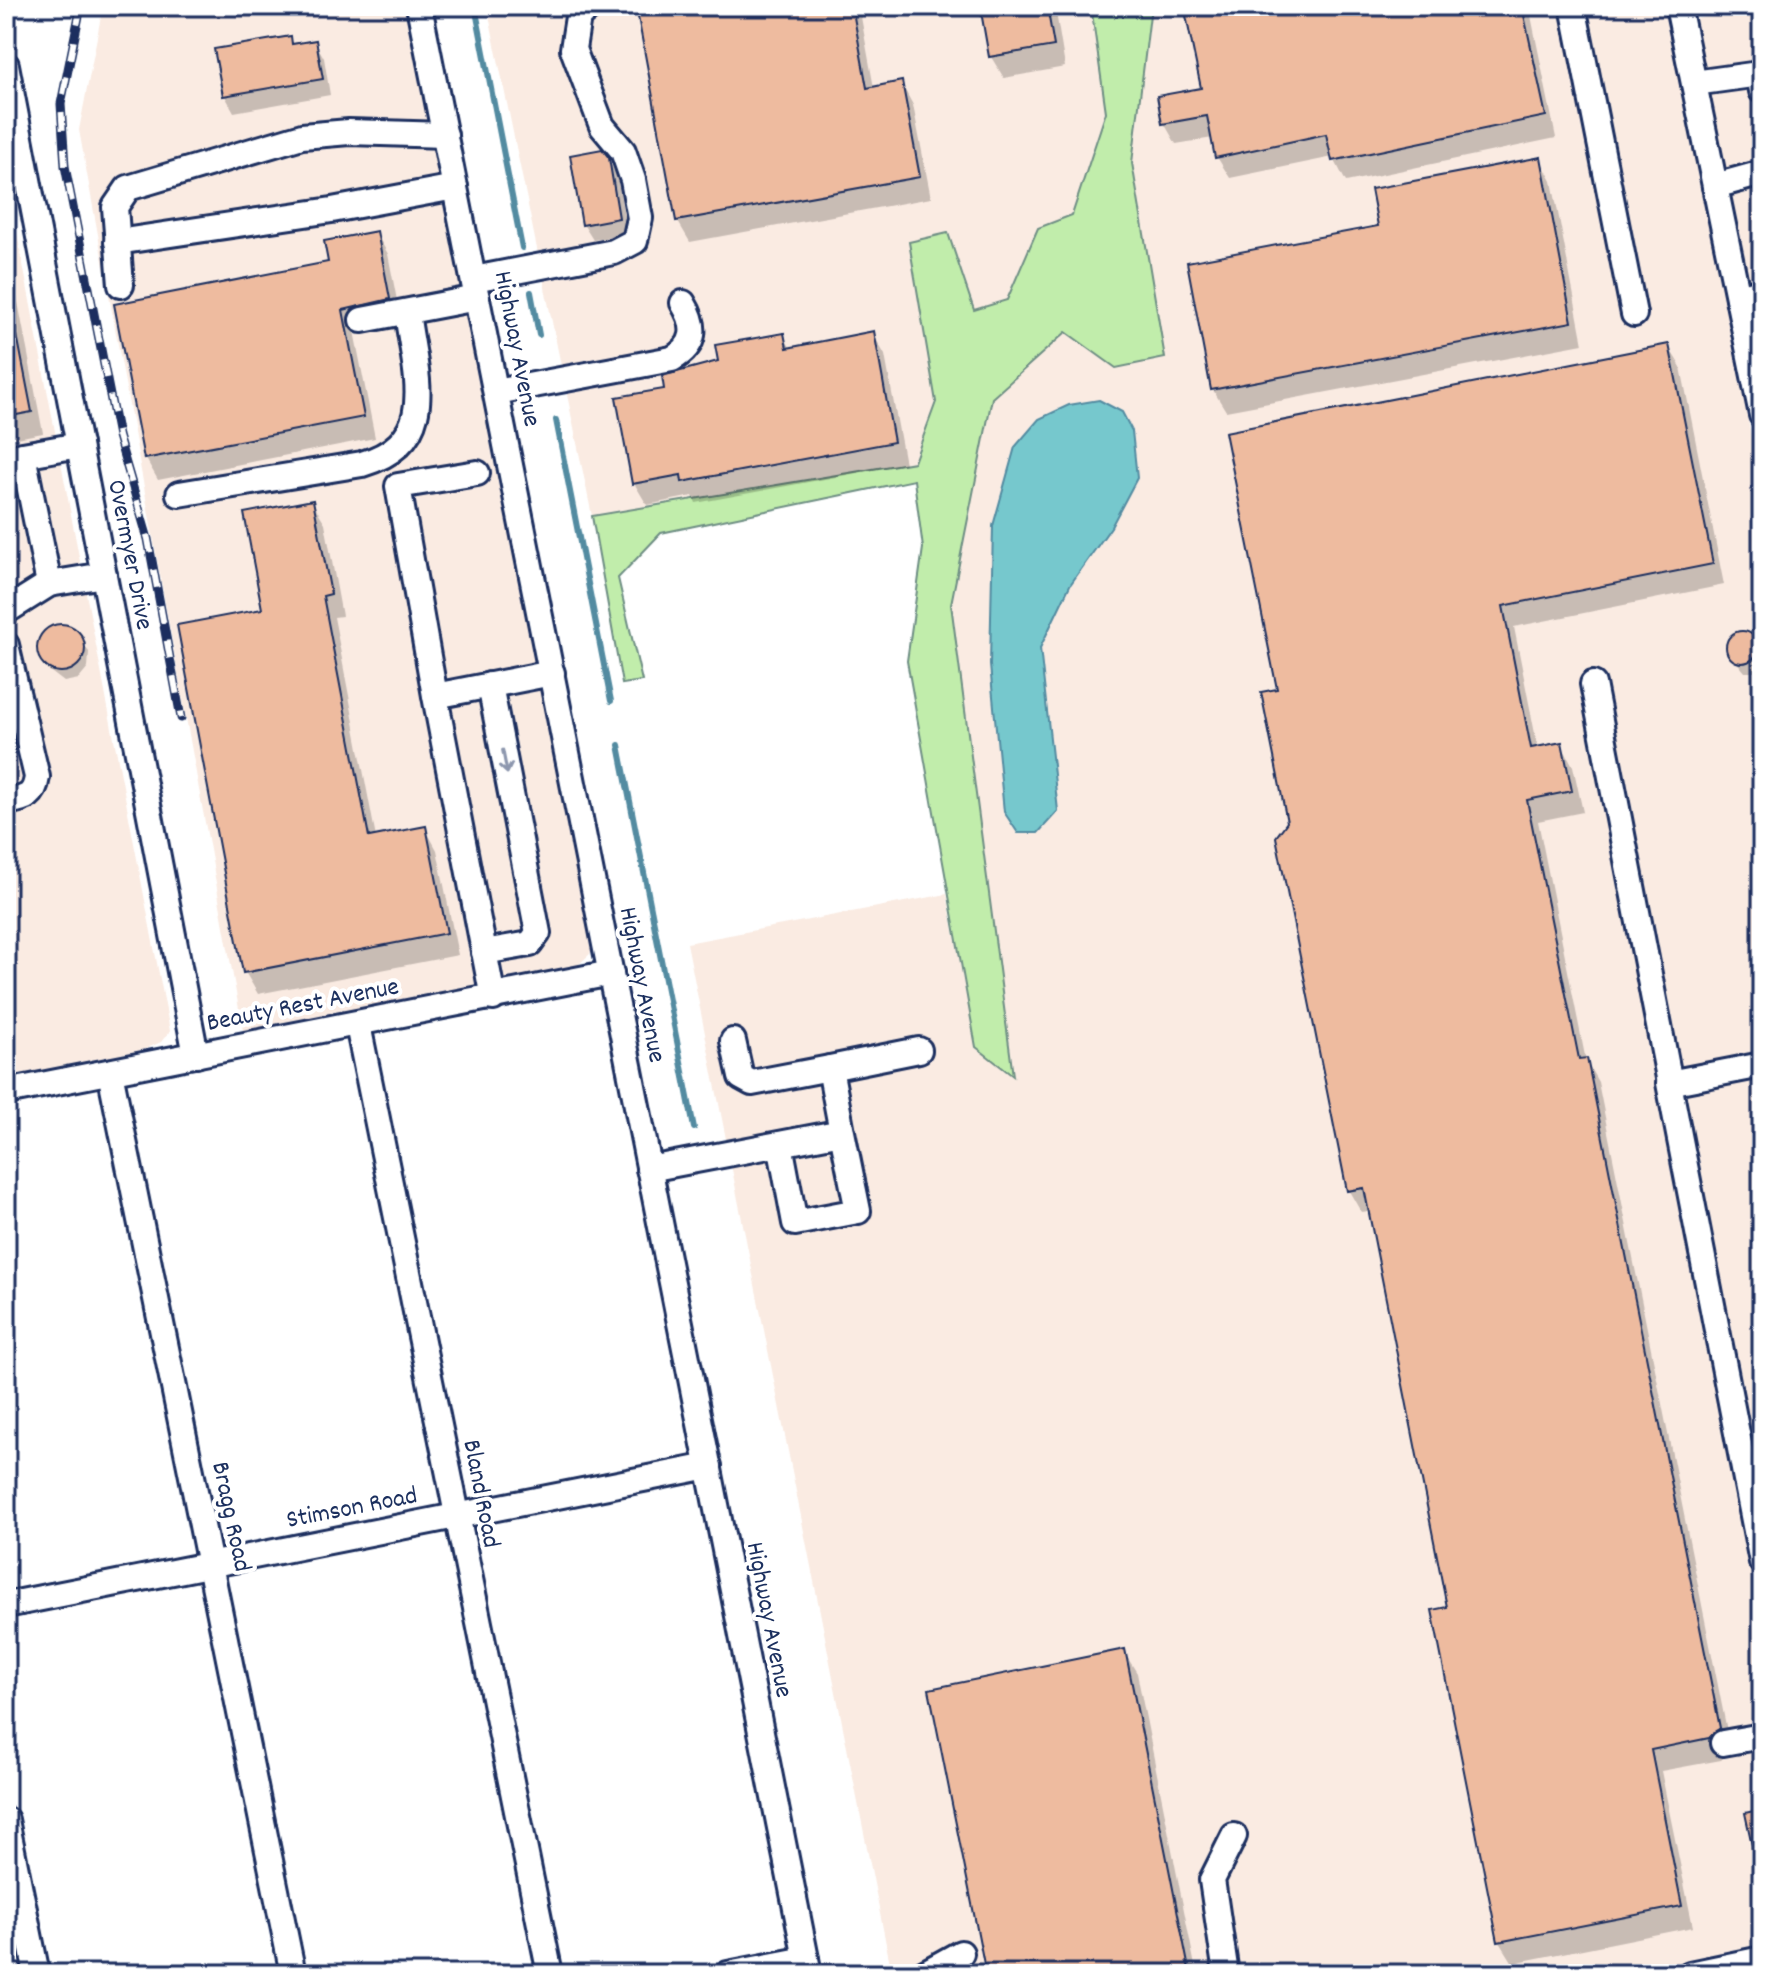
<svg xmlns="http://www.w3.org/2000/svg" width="1768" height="1980" viewBox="0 0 1768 1980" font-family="Dekko,sans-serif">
	<rect width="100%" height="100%" fill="#fff"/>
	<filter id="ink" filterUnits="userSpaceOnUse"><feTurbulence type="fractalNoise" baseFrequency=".0125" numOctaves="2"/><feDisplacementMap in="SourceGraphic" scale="16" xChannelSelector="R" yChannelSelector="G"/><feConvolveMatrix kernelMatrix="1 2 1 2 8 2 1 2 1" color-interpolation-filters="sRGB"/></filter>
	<g filter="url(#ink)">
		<g fill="#faebe2" fill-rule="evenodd">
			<path d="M103,6H409L594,940L590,954L578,965L243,1031L79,130Z"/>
			<path d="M487,6H1091L1106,112L1072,215L1038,228L1007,300L974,310L909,242L936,402L914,462L592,516Z"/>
			<path d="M1151,6H1665L1762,490V1974H892L687,943L947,894L976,1047L1012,1075L951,604L992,398L1066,331L1116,368L1165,358L1132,163ZM1137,478L1111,527L1070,585L1040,648L1041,672L1004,812L990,665L993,526Z"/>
			<path d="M1762,7V351L1694,19Z"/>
			<path d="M7,181L170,1031L161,1042L125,1058L6,1080Z"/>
		</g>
		<path fill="#c1edab" stroke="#6e8e84" stroke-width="2" d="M1091,6H1151L1132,163L1165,358L1116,368L1066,332L992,398L951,604L1013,1076L976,1047L907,661L923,548L914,480L661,533L618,578L642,681L622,684L592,516L914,462L936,402L909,242L948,233L974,310L1007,300L1038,228L1072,215L1106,112Z"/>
		<path fill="#76c8cd" stroke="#528ba1" stroke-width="2" d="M1099,400L1122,412L1132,431L1137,478L1111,527L1070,585L1040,648L1058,811L1038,833H1018L1004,812L990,665L993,526L1015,447L1039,419L1069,405Z"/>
		<g fill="#0003">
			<path d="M238,6H258L240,10Z"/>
			<path d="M656,6H859L874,88L901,83L913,105L931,198L690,242L677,220Z"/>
			<path d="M982,6H1055L1065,67L1004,78L991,57Z"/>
			<path d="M1186,6H1529L1556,138L1346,182L1333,157L1230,178L1217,157L1213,138L1176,144L1164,123L1203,90Z"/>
			<path d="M290,38L294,46L315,42L324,58L330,95L234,112L225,96L217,51Z"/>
			<path d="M608,159L617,176L627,234L593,240L583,224Z"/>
			<path d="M1540,159L1552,181L1583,344L1226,411L1213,390L1381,227Z"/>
			<path d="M376,233L388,254L401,321L354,331L375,438L158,480L146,459L330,264Z"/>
			<path d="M6,239L43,433L6,440Z"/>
			<path d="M873,334L885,355L905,464L696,503L693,496L647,505L634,483L666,390L783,335L791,349Z"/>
			<path d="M1668,346L1681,367L1724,585L1514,627L1538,749L1561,744L1573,766L1583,812L1538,821L1586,1061L1598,1082L1731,1751L1721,1760L1661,1771L1693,1927L1513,1963L1500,1942L1435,1612L1450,1609L1370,1211L1361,1212L1349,1191L1278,838L1289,823L1279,690Z"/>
			<path d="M312,502L325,523L342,616L334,617L376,838L425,828L437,850L458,955L258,994L245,972L265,610Z"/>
			<path d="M52,628L72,629L89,652L88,668L79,679L64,682L47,669L41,658L42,637Z"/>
			<path d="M1745,634L1761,653V666L1754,672H1745L1731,655L1729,645L1737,635Z"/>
			<path d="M1124,1652L1137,1673L1196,1971L1203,1974H989Z"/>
			<path d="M1762,1811V1886L1747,1814Z"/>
		</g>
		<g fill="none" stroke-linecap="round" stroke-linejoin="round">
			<g stroke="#528ba1" stroke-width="6">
				<path d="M475,6L522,248"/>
				<path d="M531,292L539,335"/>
				<path d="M556,420L611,701"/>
				<path d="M619,745L694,1128"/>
			</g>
		</g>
		<g fill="#eebb9f" stroke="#1b2f5e" stroke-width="2">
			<path d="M636,6H852L867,88L902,81L920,177L676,221Z"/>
			<path d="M980,6H1047L1054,46L989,57Z"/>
			<path d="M1184,6H1522L1546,116L1332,161L1326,134L1215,158L1207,116L1162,124L1157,96L1201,88Z"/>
			<path d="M291,36L292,44L316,40L323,79L223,96L214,49Z"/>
			<path d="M602,149L609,158L619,218L582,225L570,155Z"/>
			<path d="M1541,157L1572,322L1211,390L1187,262L1378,226L1371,189Z"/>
			<path d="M377,231L390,299L343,310L364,417L144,459L114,304L328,262L324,241Z"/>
			<path d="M14,319L32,412L6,417V320Z"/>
			<path d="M874,331L894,442L682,482L681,475L632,484L616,397L664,389L662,376L718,361L715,345L784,333L787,348Z"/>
			<path d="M1669,344L1713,564L1503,606L1531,748L1562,742L1572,791L1527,800L1579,1059L1587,1058L1720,1728L1709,1738L1651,1750L1682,1906L1498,1942L1432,1610L1447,1607L1364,1188L1347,1191L1276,837L1287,822L1261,692L1277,689L1225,432Z"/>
			<path d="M313,500L331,594L323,596L369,837L426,826L447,933L243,973L177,625L262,609L244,513Z"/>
			<circle cx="61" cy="648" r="24"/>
			<circle cx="1742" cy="647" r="16"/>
			<path d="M1125,1649L1190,1974H986L929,1689Z"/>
			<path d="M1762,1809V1858L1755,1859L1745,1813Z"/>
		</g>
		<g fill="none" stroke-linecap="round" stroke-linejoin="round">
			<g stroke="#1b2f5e" stroke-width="30">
				<g id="minor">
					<path d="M419,6L809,1974"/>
					<path d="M1573,6L1634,314"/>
					<path d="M1678,6L1762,415"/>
					<path d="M6,65L196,1055"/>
					<path d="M1694,83L1759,74L1762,91"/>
					<path d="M1715,186L1762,173"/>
					<path d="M117,242L332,210L455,187"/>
					<path d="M474,279L614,252L635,241L640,218L633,180L623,151L602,126L573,49L578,17L591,6"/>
					<path d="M121,285L115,207L128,188L302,136L349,132L445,135"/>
					<path d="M1738,297L1762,291"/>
					<path d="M362,320L477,298"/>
					<path d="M496,392L672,359C697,345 697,326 683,303"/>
					<path d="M23,455L49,584"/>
					<path d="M6,458L79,445"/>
					<path d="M477,473L398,486L435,696L552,673"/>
					<path d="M179,494L362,464C441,441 415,375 407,312"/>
					<path d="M6,611L49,584L104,575"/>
					<path d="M6,645L37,777C34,798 25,798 6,802"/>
					<path d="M1593,684L1670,1083"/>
					<path d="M435,696L493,998"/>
					<path d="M484,952L530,944L538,933L490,685"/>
					<path d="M358,1025L550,1974"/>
					<path d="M733,1041L741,1077L752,1083L830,1068"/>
					<path d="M1762,1065L1669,1083L1762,1562"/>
					<path d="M110,1072L293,1974"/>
					<path d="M6,1092L611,973"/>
					<path d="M842,1132L830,1068L919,1050"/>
					<path d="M649,1169L842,1132L858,1211L795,1223L780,1144"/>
					<path d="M6,1605L709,1466"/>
					<path d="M1723,1743L1762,1736"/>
					<path d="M6,1820L37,1974"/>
					<path d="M728,1974L806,1959"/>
					<path d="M923,1974L961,1953"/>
					<path d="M1226,1974L1212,1880L1234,1836"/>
					<path d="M1690,1974L1762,1959"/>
				</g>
			</g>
			<use href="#minor" stroke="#fff" stroke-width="24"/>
			<g stroke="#1b2f5e" stroke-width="9">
				<path id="rail" d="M81,6L61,104L65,166L118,436L148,539L181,718"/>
			</g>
			<use href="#rail" stroke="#fff" stroke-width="6" stroke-dasharray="18" stroke-linecap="butt"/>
		</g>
		<defs><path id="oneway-shaft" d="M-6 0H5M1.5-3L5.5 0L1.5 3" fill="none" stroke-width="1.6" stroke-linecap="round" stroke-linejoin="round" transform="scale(2)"/></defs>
		<use stroke="#8d97ae" href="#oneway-shaft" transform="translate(505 762) rotate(79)"/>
	</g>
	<g text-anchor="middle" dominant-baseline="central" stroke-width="8" stroke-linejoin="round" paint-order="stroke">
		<g font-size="26" fill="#1b2f5e" stroke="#fff">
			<text transform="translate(516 349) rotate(79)">Highway Avenue</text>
			<text transform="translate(129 555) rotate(79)">Overmyer Drive</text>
			<text transform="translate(641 985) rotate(79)">Highway Avenue</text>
			<text transform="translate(303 1006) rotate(-11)">Beauty Rest Avenue</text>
			<text transform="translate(480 1494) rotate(79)">Bland Road</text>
			<text transform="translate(352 1509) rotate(-11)">Stimson Road</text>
			<text transform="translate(230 1517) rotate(78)">Bragg Road</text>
			<text transform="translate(768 1620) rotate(79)">Highway Avenue</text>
		</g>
	</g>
	<rect width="1768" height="1980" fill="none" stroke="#fff" stroke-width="32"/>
	<rect x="16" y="16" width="1736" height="1948" fill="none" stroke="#1b2f5e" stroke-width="3" filter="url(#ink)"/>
</svg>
